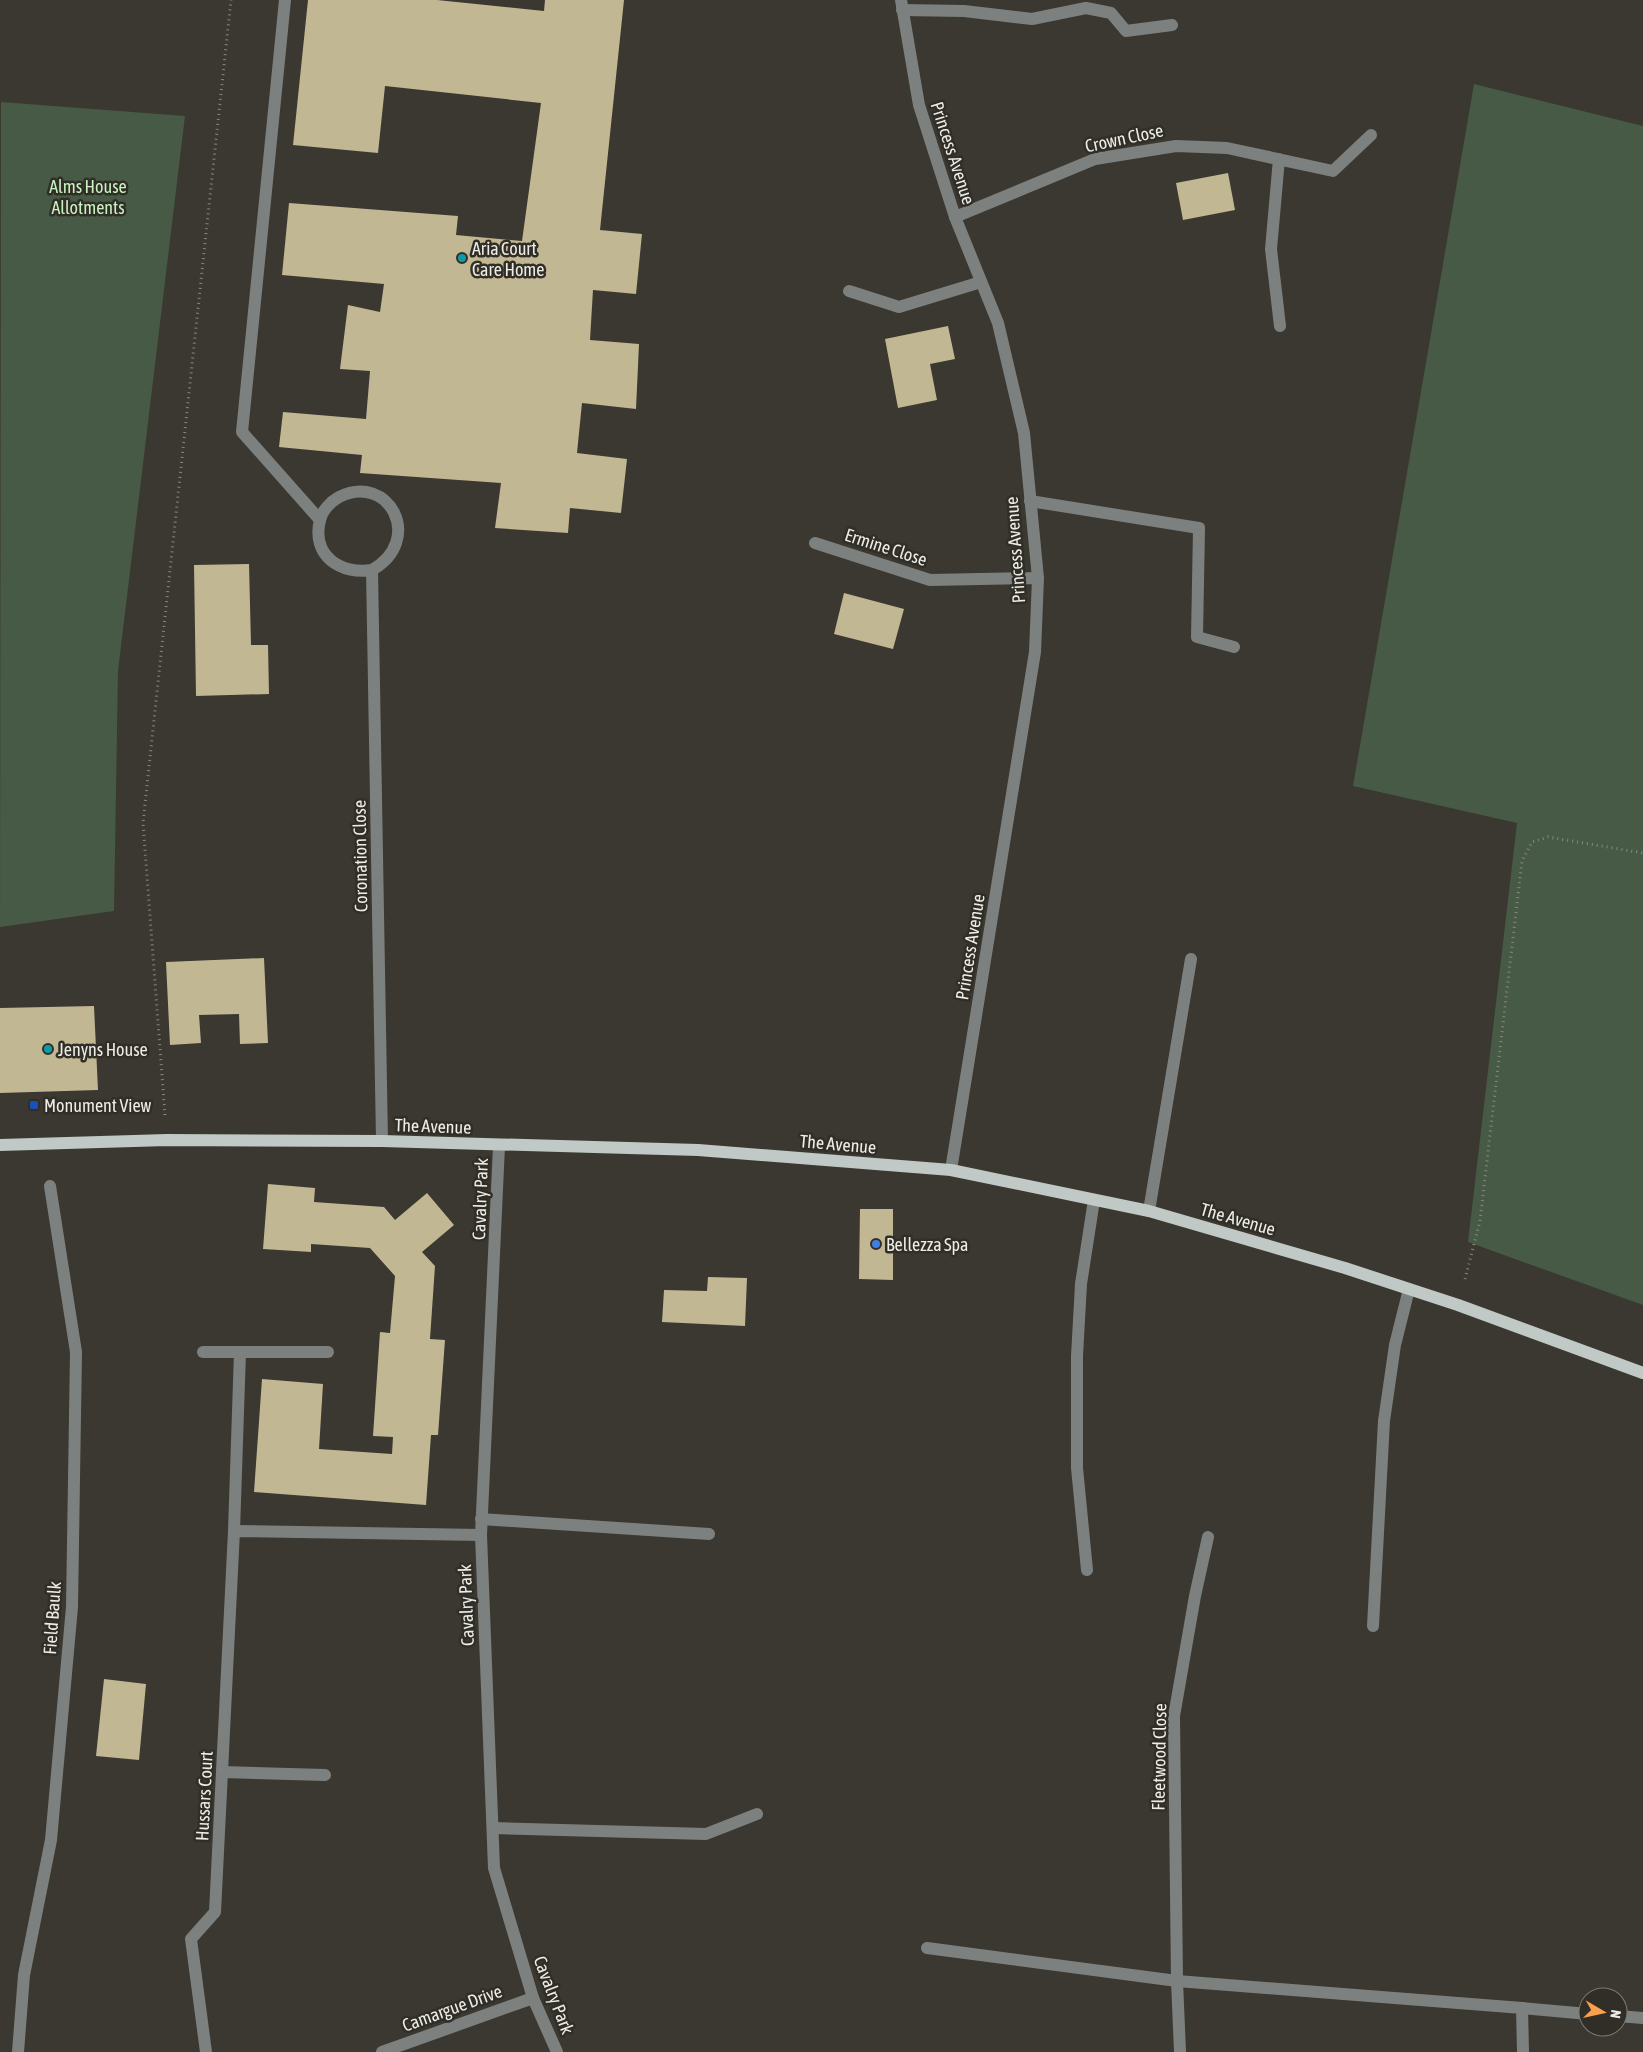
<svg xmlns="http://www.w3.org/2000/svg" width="1643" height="2052" viewBox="0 0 1643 2052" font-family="'Asap Condensed',sans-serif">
	<rect width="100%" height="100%" fill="#3a3830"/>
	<g fill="#475a45">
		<path d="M1474,84L1643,126V1305L1468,1242L1517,823L1353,786Z"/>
		<path d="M1,102L185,116L118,671L114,911L0,927Z"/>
	</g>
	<g fill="#c2b793">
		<path d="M308,0H437L544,11L545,0H624L600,230L642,234L636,294L593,290L590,340L639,344L636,409L582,403L577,453L627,459L621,513L570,508L568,533L495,528L501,483L360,473L362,455L279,447L283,412L366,419L370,371L340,369L348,305L380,312L384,284L282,275L289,203L458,216L456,235L522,241L541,103L385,86L378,153L293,145Z"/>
		<path d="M1228,173L1235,210L1183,220L1176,183Z"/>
		<path d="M948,326L955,359L930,364L937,400L898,408L885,339Z"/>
		<path d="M249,564L251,645H268L269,694L196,696L194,565Z"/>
		<path d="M844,593L904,609L893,649L834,634Z"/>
		<path d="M264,958L268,1043L240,1044L239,1014L199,1015L201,1043L170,1045L166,962Z"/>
		<path d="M94,1006L98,1090L0,1093V1008Z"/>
		<path d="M268,1184L315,1188L314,1202L384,1207L395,1220L427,1193L454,1225L422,1252L435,1266L430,1339L445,1340L438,1435H431L426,1505L254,1492L262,1379L323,1384L319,1449L392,1454L393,1437L373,1436L380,1332L390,1333L395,1276L370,1248L311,1244V1252L263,1249Z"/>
		<path d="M860,1209H893V1280L859,1279Z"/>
		<path d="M708,1277L747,1278L745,1326L662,1322L664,1290L707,1291Z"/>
		<path d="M104,1679L146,1684L139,1760L96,1756Z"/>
	</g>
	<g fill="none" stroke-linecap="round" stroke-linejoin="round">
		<g stroke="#898781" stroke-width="3" stroke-dasharray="1 4" stroke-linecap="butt">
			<path d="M165,1115L143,823L231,0"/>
			<path d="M1465,1279L1480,1221L1522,861L1532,842L1548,837L1643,853"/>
		</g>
		<g stroke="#7c817f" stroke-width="12">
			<path d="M285,0L242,432L320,520"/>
			<path d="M901,0L919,105L955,217L998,323L1024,433L1038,578L1035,652L951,1170"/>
			<path d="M902,10L964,11L1032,19L1086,8L1111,13L1126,31L1172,25"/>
			<path d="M1279,159L1271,249L1280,326"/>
			<path d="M955,217L1095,159L1176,146L1227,148L1333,171L1371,135"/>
			<path d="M849,291L899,307L981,282"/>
			<path d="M1030,501L1199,528L1197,637L1234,647"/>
			<path d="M815,543L930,580L1038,578"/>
			<path d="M372,570C425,540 389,472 339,497C330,502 322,511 320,520C311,556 341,575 372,570L382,1141"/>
			<path d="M499,1146L481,1535L494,1868L533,1998L557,2052"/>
			<path d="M1149,1211L1191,959"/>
			<path d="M203,1352H328"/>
			<path d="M481,1519L709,1534"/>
			<path d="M234,1531L240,1352"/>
			<path d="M1087,1570L1077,1468V1356L1081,1284L1094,1200"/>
			<path d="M1373,1626L1384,1421L1395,1345L1409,1289"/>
			<path d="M222,1772L325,1775"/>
			<path d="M493,1828L706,1834L757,1814"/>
			<path d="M927,1948L1177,1981L1522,2008L1523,2052"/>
			<path d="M1522,2008L1588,2014"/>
			<path d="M1618,2016L1643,2018"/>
			<path d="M18,2052L24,1975L51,1840L72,1607L76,1352L50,1186"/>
			<path d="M206,2052L191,1939L215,1912L234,1531L481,1535"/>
			<path d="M382,2052L533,1998"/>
			<path d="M1180,2052L1177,1981L1174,1716L1195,1596L1208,1537"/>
		</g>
		<path stroke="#c0c9c6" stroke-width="12" d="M0,1145L167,1140L382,1141L698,1150L951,1170L1149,1211L1345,1268L1458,1305L1643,1373"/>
	</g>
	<g fill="#0f9aa8" stroke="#302e26" stroke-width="2">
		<circle cx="462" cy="258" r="5"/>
		<circle cx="48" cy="1049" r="5"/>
	</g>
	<rect fill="#1a4fb4" stroke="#302e26" stroke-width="2" x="29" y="1100" width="10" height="10" rx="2.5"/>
	<circle fill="#3f7fe0" stroke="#302e26" stroke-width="2" cx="876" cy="1244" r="5"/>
	<g text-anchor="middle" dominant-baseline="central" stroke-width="5" stroke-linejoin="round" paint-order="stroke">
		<g font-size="18" fill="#edece7" stroke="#302e26">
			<text transform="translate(1124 138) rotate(-12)">Crown Close</text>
			<text transform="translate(953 153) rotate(72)">Princess Avenue</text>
			<text transform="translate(886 547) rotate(18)">Ermine Close</text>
			<text transform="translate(1015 550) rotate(-94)">Princess Avenue</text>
			<text transform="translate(360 856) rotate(-91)">Coronation Close</text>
			<text transform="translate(970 947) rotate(-81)">Princess Avenue</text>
			<text transform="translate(433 1126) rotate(2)">The Avenue</text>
			<text transform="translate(838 1144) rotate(5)">The Avenue</text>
			<text transform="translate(480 1199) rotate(-88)">Cavalry Park</text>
			<text transform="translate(1238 1219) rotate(16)">The Avenue</text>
			<text transform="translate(466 1605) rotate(-92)">Cavalry Park</text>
			<text transform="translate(52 1618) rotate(-86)">Field Baulk</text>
			<text transform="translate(1159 1757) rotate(-89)">Fleetwood Close</text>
			<text transform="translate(204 1796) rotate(-87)">Hussars Court</text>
			<text transform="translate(554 1995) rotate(69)">Cavalry Park</text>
			<text transform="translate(452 2008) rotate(-20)">Camargue Drive</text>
		</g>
		<g font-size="18" fill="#c7f3c0" stroke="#302e26">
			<text x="88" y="186">Alms House<tspan x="88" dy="21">Allotments</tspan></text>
		</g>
		<g font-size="18" fill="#edece7" stroke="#302e26" text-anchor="start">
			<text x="472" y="248">Aria Court<tspan x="472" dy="21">Care Home</tspan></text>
			<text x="58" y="1049">Jenyns House</text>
			<text x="44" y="1105">Monument View</text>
			<text x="886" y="1244">Bellezza Spa</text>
		</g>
	</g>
	<g transform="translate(1603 2012) rotate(99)"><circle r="24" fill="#302e26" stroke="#7c7a73"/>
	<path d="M0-4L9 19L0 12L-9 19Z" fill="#f99f4d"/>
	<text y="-8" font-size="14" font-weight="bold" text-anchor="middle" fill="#edece7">N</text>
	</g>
</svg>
